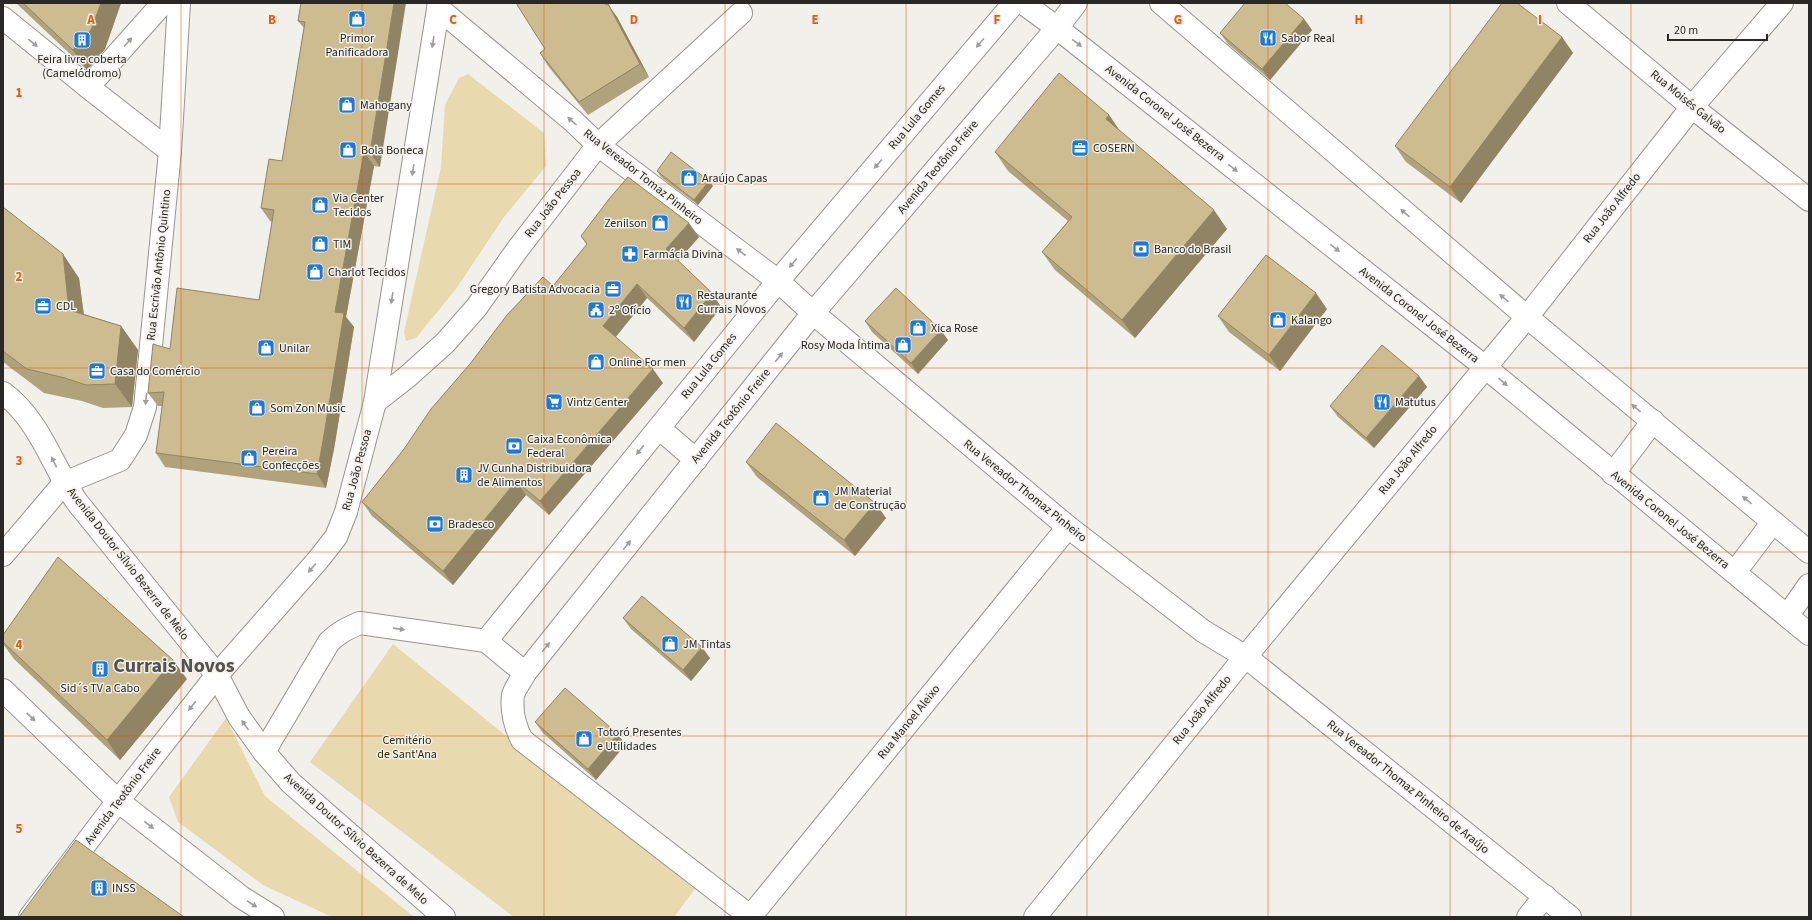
<svg xmlns="http://www.w3.org/2000/svg" width="1812" height="920" viewBox="0 0 1812 920" font-family="'Source Sans 3',sans-serif">
	<rect width="100%" height="100%" fill="#f2f0eb"/>
	<g fill="#e9d9af">
		<path d="M468,74L544,133L546,166L504,217L456,289L416,338L406,341L404,332L441,167L445,105L459,78Z"/>
		<path d="M393,644L695,889L674,917H514L310,762Z"/>
		<path d="M226,718L265,796L414,917H332L263,885L178,822L169,797Z"/>
	</g>
	<g fill="none" stroke-linecap="round" stroke-linejoin="round">
		<g stroke="#969591" stroke-width="24">
			<g id="minor">
				<path d="M1568,3L1692,107L1809,200"/>
				<path d="M438,8L573,121L598,145L778,281L813,313L1068,527L1203,631L1246,657L1570,917"/>
				<path d="M3,18L88,87L163,3"/>
				<path d="M88,87L170,151"/>
				<path d="M375,402L407,377L445,343L476,308L517,250L598,145L741,13"/>
				<path d="M659,428L696,460"/>
				<path d="M1613,474L1653,421"/>
				<path d="M3,555L64,483L120,460L136,435L145,407L170,151L179,3"/>
				<path d="M1735,572L1773,522"/>
				<path d="M1788,615L1809,585"/>
				<path d="M486,641L778,281L1014,3"/>
				<path d="M525,673C522,679 515,688 513,695C511,710 515,727 522,740L751,917"/>
				<path d="M264,752L329,642C339,632 348,628 360,623L486,641L525,673L813,313L1057,28L1076,3"/>
				<path d="M750,917L1068,527"/>
				<path d="M1035,917L1237,667L1527,317L1692,107L1782,3"/>
				<path d="M1528,917L1545,896"/>
			</g>
		</g>
		<g stroke="#969591" stroke-width="24">
			<g id="tertiary">
				<path d="M1023,3L1057,28L1485,367L1809,634"/>
				<path d="M1161,3L1527,317L1809,552"/>
				<path d="M217,675L318,560L336,537L346,512L375,402L439,3"/>
			</g>
		</g>
		<g stroke="#969591" stroke-width="24">
			<path id="secondary" d="M30,917L118,801L217,675"/>
		</g>
		<g stroke="#969591" stroke-width="24">
			<g id="trunk">
				<path d="M3,393C40,420 52,466 77,502L217,675L239,717L264,752L291,783L444,917"/>
				<path d="M3,690L118,801L241,897L273,917"/>
			</g>
		</g>
		<use href="#minor" stroke="#fff" stroke-width="22"/>
		<use href="#tertiary" stroke="#fff" stroke-width="22"/>
		<use href="#secondary" stroke="#fff" stroke-width="22"/>
		<use href="#trunk" stroke="#fff" stroke-width="22"/>
	</g>
	<g fill="#b0a27b">
		<path d="M16,3H121L105,49L87,70Z"/>
		<path d="M301,3L380,167L374,166L346,317L354,327L334,449L326,488L165,467L156,453L162,406H158L148,393L170,349L259,300L272,222L270,221L261,208L282,161L304,28L298,21Z"/>
		<path d="M607,5L617,17L649,77L588,115L548,66L540,53Z"/>
		<path d="M1304,19L1312,30L1270,80L1228,44L1220,33Z"/>
		<path d="M1562,37L1573,53L1461,203L1406,162L1395,146Z"/>
		<path d="M1109,115L1119,130L1227,229L1135,338L1055,270L1042,252L1068,221L1008,171L995,152Z"/>
		<path d="M657,171L713,186L698,205L661,177Z"/>
		<path d="M3,207L79,278L84,314L121,326L138,350L132,407L103,408L82,401L44,393L3,362Z"/>
		<path d="M581,236L699,237L678,261L712,293L721,307L694,342L647,298L616,337L663,383L549,515L526,495L453,585L372,516L362,502L553,286L587,245Z"/>
		<path d="M1327,309L1280,371L1229,332L1218,316Z"/>
		<path d="M865,321L948,340L918,374L872,332Z"/>
		<path d="M1419,376L1427,387L1374,448L1338,417L1330,406Z"/>
		<path d="M746,462L875,503L886,518L855,556L757,477Z"/>
		<path d="M623,618L710,658L691,681L631,629Z"/>
		<path d="M3,635L187,679L120,760L14,659L3,644Z"/>
		<path d="M535,722L618,734L625,745L596,780L543,733Z"/>
	</g>
	<g fill="#908464">
		<path d="M101,3H121L105,49L87,70L73,50Z"/>
		<path d="M394,3H406L380,167L370,153Z"/>
		<path d="M608,4L617,17L649,77L640,64Z"/>
		<path d="M1304,19L1312,30L1270,80L1262,69Z"/>
		<path d="M1562,37L1573,53L1461,203L1450,187Z"/>
		<path d="M1109,115L1122,134L1106,119Z"/>
		<path d="M364,152L374,166L346,317L354,327L334,449L326,488L317,474L335,312Z"/>
		<path d="M709,181L713,186L698,205L694,200Z"/>
		<path d="M1214,210L1227,229L1135,338L1122,320Z"/>
		<path d="M689,223L699,237L676,263L666,249Z"/>
		<path d="M63,254L79,278L86,334L69,310Z"/>
		<path d="M637,284L647,298L613,340L603,326Z"/>
		<path d="M712,293L721,307L694,342L684,328Z"/>
		<path d="M1316,293L1327,309L1280,371L1269,355Z"/>
		<path d="M121,326L138,350L132,407L115,384Z"/>
		<path d="M941,330L948,340L918,374L911,363Z"/>
		<path d="M653,369L663,383L549,515L540,501Z"/>
		<path d="M1419,376L1427,387L1374,448L1366,438Z"/>
		<path d="M516,481L526,495L453,585L443,571Z"/>
		<path d="M875,503L886,518L855,556L844,540Z"/>
		<path d="M702,647L710,658L691,681L683,670Z"/>
		<path d="M173,660L187,679L120,760L107,740Z"/>
		<path d="M618,734L625,745L596,780L588,769Z"/>
	</g>
	<g fill="#cdbc8f" stroke="#908464">
		<path d="M23,3H101L91,30L73,50Z"/>
		<path d="M301,3H394L370,153L364,152L335,312L344,313L324,435L317,474L156,453L164,392L148,393L153,344L170,349L177,288L259,300L274,210L261,208L269,159L282,161L305,22L298,21Z"/>
		<path d="M516,3H605L606,5L608,4L640,64L579,102L540,53L545,49Z"/>
		<path d="M1245,3H1285L1304,19L1262,69L1220,33Z"/>
		<path d="M1502,3H1517L1562,37L1450,187L1395,146Z"/>
		<path d="M1059,73L1109,115L1106,119L1214,210L1122,320L1042,252L1072,217L995,152Z"/>
		<path d="M671,152L709,181L694,200L657,171Z"/>
		<path d="M628,177L689,223L666,249L712,293L684,328L637,284L603,326L653,369L540,501L516,481L443,571L362,502L404,449L431,409L470,364L507,315L543,277L553,286L587,244L581,236L609,199Z"/>
		<path d="M3,207L63,254L69,310L121,326L115,384L86,385L65,378L27,369L3,351Z"/>
		<path d="M1266,255L1316,293L1269,355L1218,316Z"/>
		<path d="M896,288L941,330L911,363L865,321Z"/>
		<path d="M1382,345L1419,376L1366,438L1330,406Z"/>
		<path d="M776,423L875,503L844,540L746,462Z"/>
		<path d="M58,557L173,660L107,740L3,642V635Z"/>
		<path d="M642,596L702,647L683,670L623,618Z"/>
		<path d="M565,688L618,734L588,769L535,722Z"/>
		<path d="M76,840L184,917H19Z"/>
	</g>
	<defs><path id="oneway-solid" d="M-6-.8H1V-3.2L6.5 0L1 3.2V.8H-6Z"/></defs>
	<g fill="#9f9e9d">
		<use href="#oneway-solid" transform="translate(128 42) rotate(-48)"/>
		<use href="#oneway-solid" transform="translate(433 42) rotate(99)"/>
		<use href="#oneway-solid" transform="translate(33 43) rotate(39)"/>
		<use href="#oneway-solid" transform="translate(980 43) rotate(130)"/>
		<use href="#oneway-solid" transform="translate(1077 43) rotate(38)"/>
		<use href="#oneway-solid" transform="translate(572 121) rotate(-138)"/>
		<use href="#oneway-solid" transform="translate(878 164) rotate(130)"/>
		<use href="#oneway-solid" transform="translate(1233 168) rotate(38)"/>
		<use href="#oneway-solid" transform="translate(413 170) rotate(99)"/>
		<use href="#oneway-solid" transform="translate(1405 213) rotate(-139)"/>
		<use href="#oneway-solid" transform="translate(1335 248) rotate(38)"/>
		<use href="#oneway-solid" transform="translate(741 252) rotate(-142)"/>
		<use href="#oneway-solid" transform="translate(793 263) rotate(130)"/>
		<use href="#oneway-solid" transform="translate(392 298) rotate(99)"/>
		<use href="#oneway-solid" transform="translate(1504 298) rotate(-139)"/>
		<use href="#oneway-solid" transform="translate(779 357) rotate(-51)"/>
		<use href="#oneway-solid" transform="translate(1503 382) rotate(40)"/>
		<use href="#oneway-solid" transform="translate(146 399) rotate(96)"/>
		<use href="#oneway-solid" transform="translate(1636 408) rotate(-140)"/>
		<use href="#oneway-solid" transform="translate(640 450) rotate(129)"/>
		<use href="#oneway-solid" transform="translate(54 462) rotate(-116)"/>
		<use href="#oneway-solid" transform="translate(1747 500) rotate(-140)"/>
		<use href="#oneway-solid" transform="translate(627 545) rotate(-51)"/>
		<use href="#oneway-solid" transform="translate(312 568) rotate(131)"/>
		<use href="#oneway-solid" transform="translate(399 629) rotate(8)"/>
		<use href="#oneway-solid" transform="translate(546 647) rotate(-51)"/>
		<use href="#oneway-solid" transform="translate(192 706) rotate(128)"/>
		<use href="#oneway-solid" transform="translate(31 717) rotate(44)"/>
		<use href="#oneway-solid" transform="translate(245 725) rotate(-125)"/>
		<use href="#oneway-solid" transform="translate(149 825) rotate(38)"/>
		<use href="#oneway-solid" transform="translate(252 904) rotate(33)"/>
	</g>
	<path fill="none" stroke="#e8590c" stroke-width="1" stroke-opacity="0.55" d="M181,3V917M362,3V917M544,3V917M725,3V917M906,3V917M1087,3V917M1268,3V917M1450,3V917M1631,3V917M3,184H1809M3,368H1809M3,552H1809M3,736H1809"/>
	<defs>
		<g id="shop-square" transform="scale(0.9)"><rect x="-9" y="-9" width="18" height="18" rx="4" fill="#1c78e1" stroke="#f2f0eb"/><path d="M-5-2.5h2.3a2.7 3.5 0 0 1 5.4 0H5L5.5 6h-11ZM-1.5-2.5h3a1.5 2.3 0 0 0-3 0Z" fill="#fff"/></g>
		<g id="restaurant-square" transform="scale(0.9)"><rect x="-9" y="-9" width="18" height="18" rx="4" fill="#1c78e1" stroke="#f2f0eb"/><path d="M-5-6h1v4h1v-4h1v4h1v-4h1v5L-1.5 .5V6h-2V.5L-5-1ZM5-6V6H3V1.5H1.5Q1.5-4 5-6Z" fill="#fff"/></g>
		<g id="building-square" transform="scale(0.9)"><rect x="-9" y="-9" width="18" height="18" rx="4" fill="#1c78e1" stroke="#f2f0eb"/><path d="M-4-6H4V6H1V3H-1V6H-4ZM-2.5-4.3h1.7v1.8h-1.7ZM.8-4.3h1.7v1.8H.8ZM-2.5-1h1.7V.8h-1.7ZM.8-1h1.7V.8H.8Z" fill="#fff"/></g>
		<g id="office-square" transform="scale(0.9)"><rect x="-9" y="-9" width="18" height="18" rx="4" fill="#1c78e1" stroke="#f2f0eb"/><path d="M-6-3h4V-5.5h4V-3h4V5H-6ZM-1-4.5V-3h2v-1.5ZM-6 0V1H6V0Z" fill="#fff"/></g>
		<g id="bank-square" transform="scale(0.9)"><rect x="-9" y="-9" width="18" height="18" rx="4" fill="#1c78e1" stroke="#f2f0eb"/><path d="M-6-4H6V4H-6ZM0-2.3a2.3 2.3 0 1 0 0 4.6a2.3 2.3 0 1 0 0-4.6Z" fill="#fff"/></g>
		<g id="pharmacy-square" transform="scale(0.9)"><rect x="-9" y="-9" width="18" height="18" rx="4" fill="#1c78e1" stroke="#f2f0eb"/><path d="M-2-6h4v4h4v4h-4v4h-4v-4h-4v-4h4Z" fill="#fff"/></g>
		<g id="civic-square" transform="scale(0.9)"><rect x="-9" y="-9" width="18" height="18" rx="4" fill="#1c78e1" stroke="#f2f0eb"/><path d="M-.6-6.5H3V-4.5H.6V-3L4-1V1h2V6H-6V1h2V-1L-.6-3ZM-1.2 2.5V6h2.4V2.5Z" fill="#fff"/></g>
		<g id="supermarket-square" transform="scale(0.9)"><rect x="-9" y="-9" width="18" height="18" rx="4" fill="#1c78e1" stroke="#f2f0eb"/><path d="M-6-5.5h2.5l.6 2H6L4.5 2H-2.5L-4.4-4H-6ZM-1.5 3.2a1.3 1.3 0 1 0 .1 0ZM3 3.2a1.3 1.3 0 1 0 .1 0Z" fill="#fff"/></g>
	</defs>
	<g fill-rule="evenodd">
		<use href="#shop-square" x="357" y="19"/>
		<use href="#restaurant-square" x="1268" y="38"/>
		<use href="#building-square" x="82" y="40"/>
		<use href="#shop-square" x="347" y="105"/>
		<use href="#office-square" x="1080" y="148"/>
		<use href="#shop-square" x="348" y="150"/>
		<use href="#shop-square" x="689" y="178"/>
		<use href="#shop-square" x="320" y="205"/>
		<use href="#shop-square" x="660" y="223"/>
		<use href="#shop-square" x="320" y="244"/>
		<use href="#bank-square" x="1141" y="249"/>
		<use href="#pharmacy-square" x="630" y="254"/>
		<use href="#shop-square" x="315" y="272"/>
		<use href="#office-square" x="613" y="289"/>
		<use href="#restaurant-square" x="684" y="302"/>
		<use href="#office-square" x="43" y="306"/>
		<use href="#civic-square" x="596" y="310"/>
		<use href="#shop-square" x="1278" y="320"/>
		<use href="#shop-square" x="918" y="328"/>
		<use href="#shop-square" x="903" y="345"/>
		<use href="#shop-square" x="266" y="348"/>
		<use href="#shop-square" x="596" y="362"/>
		<use href="#office-square" x="97" y="371"/>
		<use href="#supermarket-square" x="554" y="402"/>
		<use href="#restaurant-square" x="1382" y="402"/>
		<use href="#shop-square" x="257" y="408"/>
		<use href="#bank-square" x="514" y="446"/>
		<use href="#shop-square" x="249" y="458"/>
		<use href="#building-square" x="464" y="475"/>
		<use href="#shop-square" x="821" y="498"/>
		<use href="#bank-square" x="435" y="524"/>
		<use href="#shop-square" x="670" y="644"/>
		<use href="#building-square" x="100" y="669"/>
		<use href="#shop-square" x="584" y="739"/>
		<use href="#building-square" x="99" y="888"/>
	</g>
	<g text-anchor="middle" dominant-baseline="central" stroke-width="3" stroke-linejoin="round" paint-order="stroke">
		<g font-size="12" fill="#292826" stroke="#f2f0eb" text-anchor="start">
			<text x="357" y="38" text-anchor="middle">Primor<tspan x="357" dy="14">Panificadora</tspan></text>
			<text x="1281" y="38">Sabor Real</text>
			<text x="82" y="59" text-anchor="middle">Feira livre coberta<tspan x="82" dy="14">(Camelódromo)</tspan></text>
			<text x="360" y="105">Mahogany</text>
			<text x="1093" y="148">COSERN</text>
			<text x="361" y="150">Bola Boneca</text>
			<text x="702" y="178">Araújo Capas</text>
			<text x="333" y="198">Via Center<tspan x="333" dy="14">Tecidos</tspan></text>
			<text x="647" y="223" text-anchor="end">Zenilson</text>
			<text x="333" y="244">TIM</text>
			<text x="1154" y="249">Banco do Brasil</text>
			<text x="643" y="254">Farmácia Divina</text>
			<text x="328" y="272">Charlot Tecidos</text>
			<text x="600" y="289" text-anchor="end">Gregory Batista Advocacia</text>
			<text x="697" y="295">Restaurante<tspan x="697" dy="14">Currais Novos</tspan></text>
			<text x="56" y="306">CDL</text>
			<text x="609" y="310">2º Ofício</text>
			<text x="1291" y="320">Kalango</text>
			<text x="931" y="328">Xica Rose</text>
			<text x="890" y="345" text-anchor="end">Rosy Moda Íntima</text>
			<text x="279" y="348">Unilar</text>
			<text x="609" y="362">Online For men</text>
			<text x="110" y="371">Casa do Comércio</text>
			<text x="567" y="402">Vintz Center</text>
			<text x="1395" y="402">Matutus</text>
			<text x="270" y="408">Som Zon Music</text>
			<text x="527" y="439">Caixa Econômica<tspan x="527" dy="14">Federal</tspan></text>
			<text x="262" y="451">Pereira<tspan x="262" dy="14">Confecções</tspan></text>
			<text x="477" y="468">JV Cunha Distribuidora<tspan x="477" dy="14">de Alimentos</tspan></text>
			<text x="834" y="491">JM Material<tspan x="834" dy="14">de Construção</tspan></text>
			<text x="448" y="524">Bradesco</text>
			<text x="683" y="644">JM Tintas</text>
			<text x="100" y="688" text-anchor="middle">Sid´s TV a Cabo</text>
			<text x="597" y="732">Totoró Presentes<tspan x="597" dy="14">e Utilidades</tspan></text>
			<text x="112" y="888">INSS</text>
		</g>
		<g font-size="12" fill="#292826" stroke="#f2f0eb">
			<text transform="translate(1688 102) rotate(39)">Rua Moisés Galvão</text>
			<text transform="translate(1165 113) rotate(38)">Avenida Coronel José Bezerra</text>
			<text transform="translate(917 117) rotate(-50)">Rua Lula Gomes</text>
			<text transform="translate(938 167) rotate(-50)">Avenida Teotônio Freire</text>
			<text transform="translate(643 177) rotate(38)">Rua Vereador Tomaz Pinheiro</text>
			<text transform="translate(553 203) rotate(-52)">Rua João Pessoa</text>
			<text transform="translate(1612 208) rotate(-52)">Rua João Alfredo</text>
			<text transform="translate(159 265) rotate(-84)">Rua Escrivão Antônio Quintino</text>
			<text transform="translate(1419 315) rotate(38)">Avenida Coronel José Bezerra</text>
			<text transform="translate(709 366) rotate(-51)">Rua Lula Gomes</text>
			<text transform="translate(731 416) rotate(-51)">Avenida Teotônio Freire</text>
			<text transform="translate(1408 460) rotate(-51)">Rua João Alfredo</text>
			<text transform="translate(357 470) rotate(-75)">Rua João Pessoa</text>
			<text transform="translate(1025 491) rotate(39)">Rua Vereador Thomaz Pinheiro</text>
			<text transform="translate(1670 520) rotate(39)">Avenida Coronel José Bezerra</text>
			<text transform="translate(128 564) rotate(52)">Avenida Doutor Sílvio Bezerra de Melo</text>
			<text transform="translate(1202 710) rotate(-51)">Rua João Alfredo</text>
			<text transform="translate(909 722) rotate(-51)">Rua Manoel Aleixo</text>
			<text transform="translate(1408 787) rotate(39)">Rua Vereador Thomaz Pinheiro de Araújo</text>
			<text transform="translate(123 796) rotate(-53)">Avenida Teotônio Freire</text>
			<text transform="translate(356 839) rotate(42)">Avenida Doutor Sílvio Bezerra de Melo</text>
		</g>
		<g font-size="12" fill="#362903" stroke="#f2f0eb">
			<text x="407" y="740">Cemitério<tspan x="407" dy="14">de Sant'Ana</tspan></text>
		</g>
		<g font-size="20" font-weight="bold" fill="#53524e" stroke="#f2f0eb">
			<text x="174" y="666">Currais Novos</text>
		</g>
	</g>
	<g font-size="13" text-anchor="middle" font-weight="bold" fill="#e8590c" stroke="#f2f0eb" stroke-width="3" stroke-linejoin="round" paint-order="stroke">
		<text x="91" y="24">A</text>
		<text x="272" y="24">B</text>
		<text x="453" y="24">C</text>
		<text x="634" y="24">D</text>
		<text x="815" y="24">E</text>
		<text x="997" y="24">F</text>
		<text x="1178" y="24">G</text>
		<text x="1359" y="24">H</text>
		<text x="1540" y="24">I</text>
		<text x="19" y="97">1</text>
		<text x="19" y="281">2</text>
		<text x="19" y="465">3</text>
		<text x="19" y="649">4</text>
		<text x="19" y="833">5</text>
	</g>
	<rect width="1812" height="920" fill="none" stroke="#292826" stroke-width="8"/>
	<path d="M1668 34v6h99v-6" fill="none" stroke="#292826" stroke-width="2"/>
	<text x="1674" y="34" font-size="12" fill="#292826" stroke="#f2f0eb" stroke-width="3" paint-order="stroke">20 m</text>
</svg>
